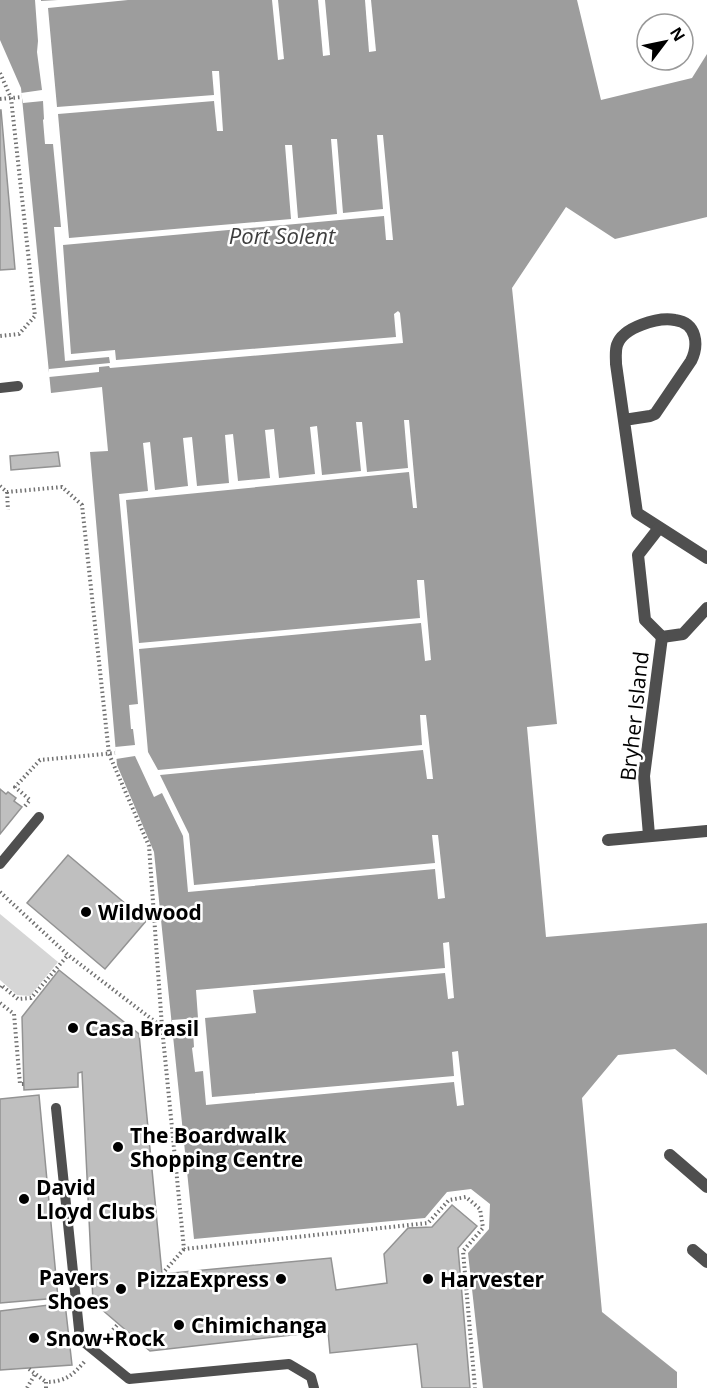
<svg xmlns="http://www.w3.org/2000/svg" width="707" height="1388" viewBox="0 0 707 1388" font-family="'Open Sans',sans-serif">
	<rect width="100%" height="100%" fill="#fff"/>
	<path fill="#d6d6d6" d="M0,914L58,962L30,996L17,995L0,980Z"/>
	<path fill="#9d9d9d" d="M0,0H577L601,100L692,78L707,54V217L615,239L566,207L512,288L557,724L527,727L546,937L707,923V1075L675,1049L618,1055L582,1098L602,1312L677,1372V1388H483L468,1253L489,1229L490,1204L471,1189L447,1192L425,1218L194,1239L154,852L117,765L90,452L108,451L102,387L51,393L21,88L0,40Z"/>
	<g fill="#fff">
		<path d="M35,0H41V1L58,0H128L48,8L57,107L214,95L212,71H219L223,131H217L214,101L58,114L69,238L291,219L285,145H292L298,218L337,214L331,139H337L343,213L383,209L377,135H383L393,240H386L384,216L63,245L71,354L115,350L116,360L396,337L394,314L398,311L400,313L403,343L110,368L109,366L99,367V372L49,377V369L110,363L109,357L65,361L54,227H61L53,144H45L43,120L44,119L43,101L23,103L21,93L42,90L37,52L38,41Z"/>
		<path d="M272,0H278L284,59L278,60Z"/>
		<path d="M318,0H325L330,55L323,56Z"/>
		<path d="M365,0H371L376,51L369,52Z"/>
		<path d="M404,420H409L417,508H413L409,472L126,500L139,643L420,618L417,580H424L431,660L425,661L421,623L139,649L148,752L158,770L422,745L420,715H426L433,779H427L423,750L160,775L189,834L194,885L435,863L432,835H438L445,898L438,899L435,869L188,892L183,836L162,793L154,797L135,756L116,759L115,747L135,745L133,729H131L129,705L138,704L119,494L148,491L143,443L150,442L155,490L188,486L183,438L192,437L197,486L229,483L225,435L233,434L238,481L270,478L265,430L274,429L279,478L315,474L310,427L317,426L322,475L361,471L356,422H362L367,472L408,468Z"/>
		<path d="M449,942L454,998L448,999L445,973L253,990L256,1013L205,1018L212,1097L454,1076L452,1052L458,1051L464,1105L457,1106L454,1082L206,1105L203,1071L195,1072L192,1048L194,1047L193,1031L173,1032L172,1020L198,1018L196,990L445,968L443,943Z"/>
	</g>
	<g fill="#bfbfbf" stroke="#939393" stroke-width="1.5">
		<path d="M0,110H1L15,269L0,270Z"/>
		<path d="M58,452L60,466L11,470L10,456Z"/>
		<path d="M0,789L6,794L8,792L16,798L14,801L22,807L0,834Z"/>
		<path d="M68,855L146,921L105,969L27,903Z"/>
		<path d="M59,970L139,1034L162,1274L331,1258L336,1290L387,1283L384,1254L408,1228L432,1227L452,1205L477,1226L458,1248L470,1388H422L417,1344L330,1353L328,1331L150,1351L93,1302L82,1072L78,1073V1087L24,1090L22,1017Z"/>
		<path d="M39,1095L58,1298L0,1303V1099Z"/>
		<path d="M65,1303L72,1365L0,1370V1311Z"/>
	</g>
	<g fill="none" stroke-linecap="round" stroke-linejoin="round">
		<g stroke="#717171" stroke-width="4" stroke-dasharray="1.5 3" stroke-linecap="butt">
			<path d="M0,73L11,98L35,316L19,334L0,336"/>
			<path d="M0,99L22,97"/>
			<path d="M0,486L7,492L62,487L82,505L109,754L149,846L162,1027L184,1249L428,1223L449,1200L466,1197L480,1209L483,1228L463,1251L475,1388"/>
			<path d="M7,492L8,510"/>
			<path d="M25,806L30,800L15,787L40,760L115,753"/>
			<path d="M0,892L68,955L162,1027L172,1026"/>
			<path d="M0,987L1,985L18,999L31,998L68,955"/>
			<path d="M0,1003L14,1014L20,1084H24"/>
			<path d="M162,1274L184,1249"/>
			<path d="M104,1340L118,1324"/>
			<path d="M29,1369L46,1382"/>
			<path d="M27,1388L35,1374"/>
			<path d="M46,1388V1382C65,1382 73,1375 85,1361"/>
		</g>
		<g stroke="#4f4f4f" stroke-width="10">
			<path d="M0,388L18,386"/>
			<path d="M0,864L39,817"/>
			<path d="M56,1108L80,1339L129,1379L289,1364L311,1377L314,1388"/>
		</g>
		<g stroke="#4f4f4f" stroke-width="12">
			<path d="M624,420L650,416L655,414L691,361C699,345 697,323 675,320C658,317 623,327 617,345C615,351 616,358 616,364L637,513L707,558"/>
			<path d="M659,528L638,555L645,620L662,637L683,634L707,608"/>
			<path d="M649,835L644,776L662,637"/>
			<path d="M608,840L707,831"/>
			<path d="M670,1155L707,1187"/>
			<path d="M693,1250L707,1262"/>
		</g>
	</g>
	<g fill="#000" stroke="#fff" stroke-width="2">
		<circle cx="86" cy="912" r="6"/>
		<circle cx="73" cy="1028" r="6"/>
		<circle cx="118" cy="1147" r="6"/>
		<circle cx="24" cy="1199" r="6"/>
		<circle cx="281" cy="1279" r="6"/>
		<circle cx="428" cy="1279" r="6"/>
		<circle cx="121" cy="1289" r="6"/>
		<circle cx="179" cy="1325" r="6"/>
		<circle cx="34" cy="1338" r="6"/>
	</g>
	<g text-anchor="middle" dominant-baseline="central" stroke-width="5" stroke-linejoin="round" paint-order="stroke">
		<g font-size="21" fill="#000" stroke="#fff">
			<text transform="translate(634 716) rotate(-84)">Bryher Island</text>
		</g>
		<g font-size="21" font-weight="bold" fill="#000" stroke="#fff" text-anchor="start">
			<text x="98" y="912">Wildwood</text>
			<text x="85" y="1028">Casa Brasil</text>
			<text x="130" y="1135">The Boardwalk<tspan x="130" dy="24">Shopping Centre</tspan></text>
			<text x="36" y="1187">David<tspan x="36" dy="24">Lloyd Clubs</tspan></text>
			<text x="109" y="1277" text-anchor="end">Pavers<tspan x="109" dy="24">Shoes</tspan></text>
			<text x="269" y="1279" text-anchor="end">PizzaExpress</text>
			<text x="440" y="1279">Harvester</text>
			<text x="191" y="1325">Chimichanga</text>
			<text x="46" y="1338">Snow+Rock</text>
		</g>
		<g font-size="22" font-style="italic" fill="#3e3e3e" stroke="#fff">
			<text x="282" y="235">Port Solent</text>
		</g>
	</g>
	<g transform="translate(665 42) rotate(58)"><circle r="28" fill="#ffffff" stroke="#999999" stroke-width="1.5"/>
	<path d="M0-4.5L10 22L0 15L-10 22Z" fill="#000000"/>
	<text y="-9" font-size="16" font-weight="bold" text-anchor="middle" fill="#000000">N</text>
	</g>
</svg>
